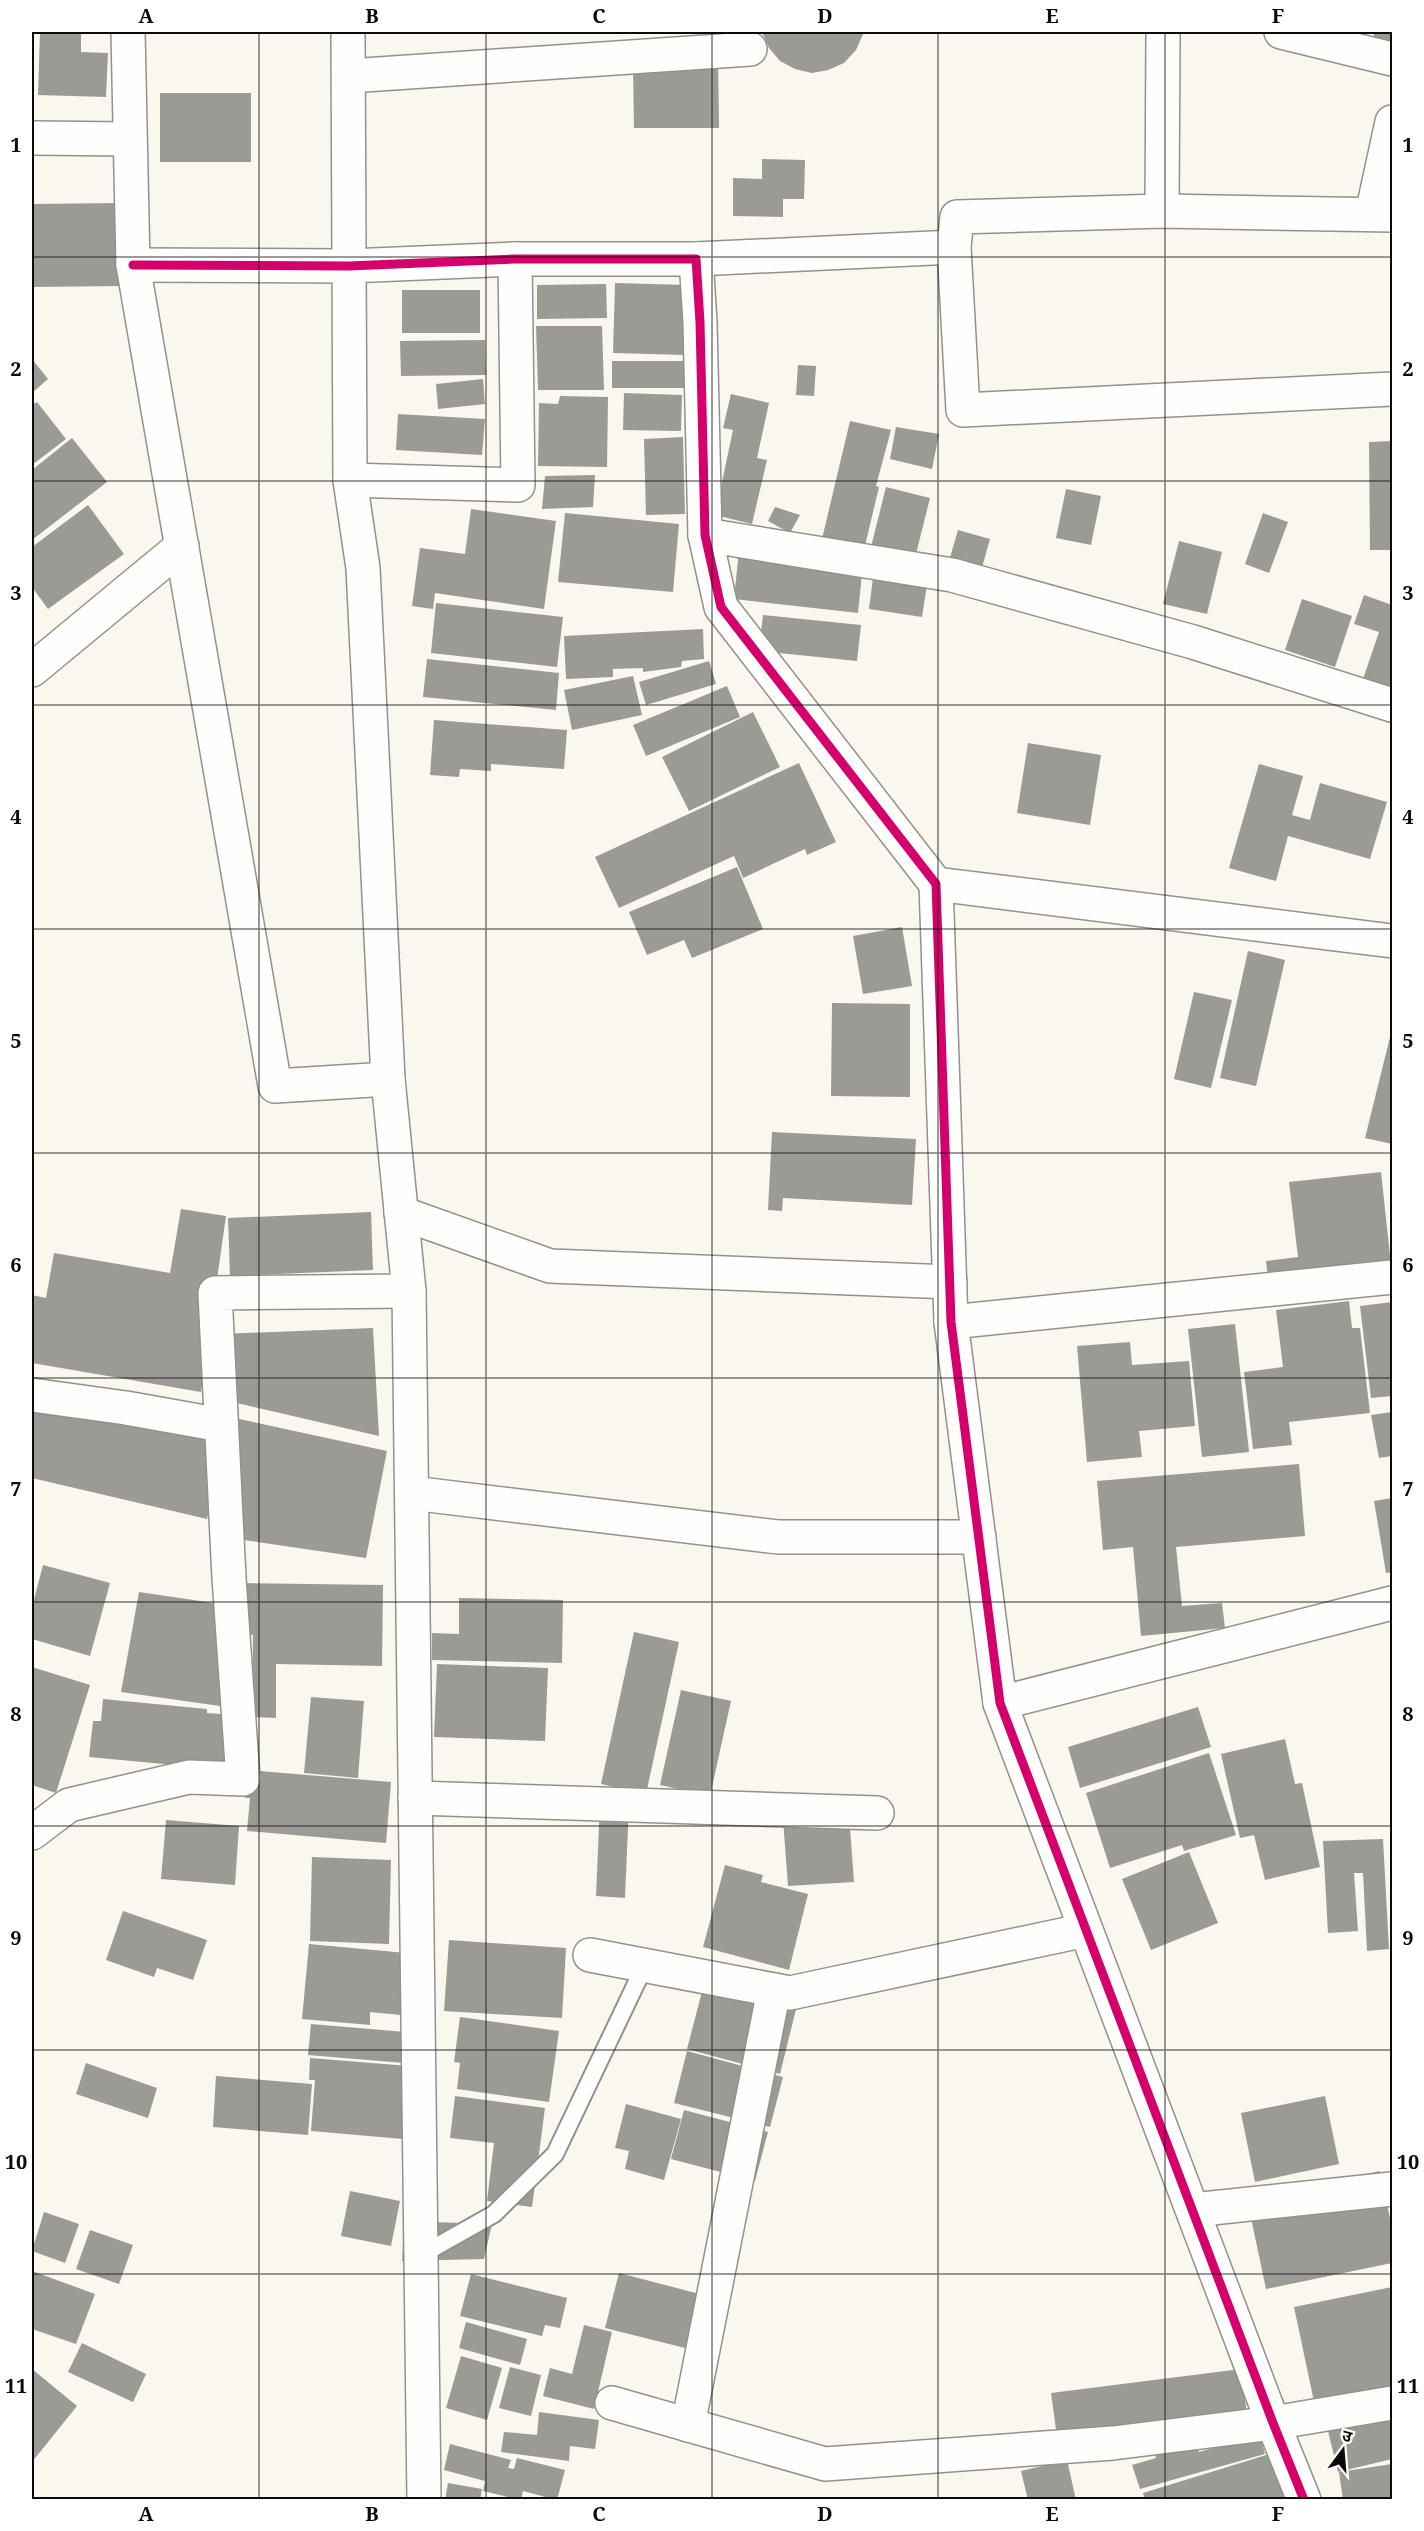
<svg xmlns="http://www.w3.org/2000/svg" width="1424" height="2531" viewBox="0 0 1424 2531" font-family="'Noto Serif','Noto Sans Devanagari',serif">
	<rect width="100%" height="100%" fill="#faf7ee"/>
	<g fill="#9c9a94">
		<path d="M40,32H81V52L108,53L106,97L38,95Z"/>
		<path d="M762,32H864L856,50L844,63L828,70L812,73L795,69L780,61L769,48Z"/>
		<path d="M1375,32H1392V47L1371,43Z"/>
		<path d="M718,53L719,128H634L633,67Z"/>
		<rect x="160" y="93" width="91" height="69"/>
		<path d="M762,159L805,160L804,199H783V217L733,216V178L762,179Z"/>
		<path d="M121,203L122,286L32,287V204Z"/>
		<path d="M615,283L686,285L685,355L613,353Z"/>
		<path d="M606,284L607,318L537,319V285Z"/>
		<rect x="402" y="290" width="78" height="43"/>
		<path d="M536,326H602L604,390H538Z"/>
		<path d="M485,340L486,375L401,376L400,341Z"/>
		<path d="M32,359L48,379L32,393Z"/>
		<rect x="612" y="361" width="73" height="27"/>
		<path d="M798,365L816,366L814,396L796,395Z"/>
		<path d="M483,379L485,404L438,409L436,384Z"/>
		<path d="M624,393L682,395L681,431L623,430Z"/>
		<path d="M731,394L769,403L757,458L767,460L752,524L715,515L733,430L723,428Z"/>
		<path d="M560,396L608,397L607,467L538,466L539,403L558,404Z"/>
		<path d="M37,402L66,439L32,465V405Z"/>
		<path d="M398,414L485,419L482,455L396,450Z"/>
		<path d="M850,421L891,430L876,486L879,487L864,550L822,539Z"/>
		<path d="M896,427L939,434L932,469L890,459Z"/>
		<path d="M683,437L685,514L646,515L644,439Z"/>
		<path d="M72,438L107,482L32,540V470Z"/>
		<path d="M1392,441V550H1370L1369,442Z"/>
		<path d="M595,475L593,507L542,509L545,476Z"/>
		<path d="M886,487L930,498L914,562L870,551Z"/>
		<path d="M1066,489L1101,496L1091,545L1056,538Z"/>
		<path d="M88,505L124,554L48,609L32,587V547Z"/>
		<path d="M775,507L800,515L790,533L768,521Z"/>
		<path d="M471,509L556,521L544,609L435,593L433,609L412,606L420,548L465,554Z"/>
		<path d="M565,513L679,524L673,592L558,582Z"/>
		<path d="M1263,513L1288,522L1269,573L1245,564Z"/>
		<path d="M958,530L990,539L979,578L947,568Z"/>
		<path d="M1179,541L1222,552L1207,614L1163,604Z"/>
		<path d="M739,550L863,564L858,613L734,599Z"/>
		<path d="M874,570L928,578L922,617L869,609Z"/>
		<path d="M1364,595L1392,605V688L1363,679L1379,632L1354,624Z"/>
		<path d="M1302,599L1352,616L1335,667L1285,650Z"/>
		<path d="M436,603L563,617L557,667L431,653Z"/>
		<path d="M763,615L861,625L857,661L759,651Z"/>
		<path d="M703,629L704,659L682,661L681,667L643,672V668L613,669V677L566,679L564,636Z"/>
		<path d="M427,659L559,673L556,710L423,697Z"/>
		<path d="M709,661L716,684L646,705L639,682Z"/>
		<path d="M633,676L642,715L572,730L564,690Z"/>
		<path d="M727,686L740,717L646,756L633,725Z"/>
		<path d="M753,712L780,767L689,811L662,757Z"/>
		<path d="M434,720L567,730L564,769L491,764V771L460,769L459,777L430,775Z"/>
		<path d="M1028,743L1101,755L1090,825L1017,813Z"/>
		<path d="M799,763L836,842L807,855L805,849L743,878L734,856L619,908L595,857Z"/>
		<path d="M1259,764L1303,776L1292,815L1310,820L1320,783L1387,802L1370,859L1288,836L1276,881L1229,868Z"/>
		<path d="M737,867L763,929L692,958L684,940L647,955L629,912Z"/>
		<path d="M902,927L912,986L863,994L853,936Z"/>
		<path d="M1248,951L1285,960L1256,1086L1220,1078Z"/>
		<path d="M1194,992L1232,1000L1211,1088L1174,1079Z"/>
		<path d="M832,1003L910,1004V1097L831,1096Z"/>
		<path d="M1392,1029V1144L1365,1138Z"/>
		<path d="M772,1132L916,1139L912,1205L783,1198L782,1211L768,1210Z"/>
		<path d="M1381,1172L1392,1274L1269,1287L1266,1261L1298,1257L1289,1182Z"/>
		<path d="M181,1209L226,1216L201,1392L32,1363V1295L46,1298L54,1253L170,1273Z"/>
		<path d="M371,1212L373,1270L230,1276L228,1218Z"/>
		<path d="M1349,1301L1352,1328H1360L1370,1413L1289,1422L1292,1445L1253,1449L1244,1372L1283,1367L1276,1310Z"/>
		<path d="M1392,1302V1396L1371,1398L1360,1306Z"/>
		<path d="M1235,1324L1249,1452L1202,1457L1188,1329Z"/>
		<path d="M373,1328L379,1436L224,1400L220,1334Z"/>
		<path d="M1130,1342L1132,1365L1189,1361L1195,1426L1139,1431L1142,1457L1087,1462L1077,1346Z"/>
		<path d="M85,1385L230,1419L207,1519L32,1478V1395L80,1406Z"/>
		<path d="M1392,1412V1456L1379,1458L1371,1415Z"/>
		<path d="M235,1418L387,1451L366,1558L230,1538Z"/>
		<path d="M1299,1464L1305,1536L1176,1547L1182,1606L1222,1603L1225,1628L1141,1636L1133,1547L1103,1550L1097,1481Z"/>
		<path d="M1392,1498V1572L1386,1573L1374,1501Z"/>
		<path d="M43,1565L110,1583L90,1656L32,1639V1607Z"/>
		<path d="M244,1583L383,1585L382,1666L276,1664V1718L252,1717L253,1635L243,1634Z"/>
		<path d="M139,1592L241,1607L227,1707L121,1692Z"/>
		<path d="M459,1598L563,1600L562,1663L432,1660V1633L459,1634Z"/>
		<path d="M634,1632L679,1642L646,1794L601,1784Z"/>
		<path d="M437,1664L548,1668L545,1741L434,1737Z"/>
		<path d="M32,1667L90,1685L56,1793L32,1785Z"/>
		<path d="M681,1690L731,1701L710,1796L660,1785Z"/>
		<path d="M311,1697L364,1701L358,1778L304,1773Z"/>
		<path d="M103,1699L207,1709V1713L233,1715L228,1770L89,1757L93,1721H101Z"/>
		<path d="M1198,1707L1211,1747L1080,1788L1068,1747Z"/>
		<path d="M1285,1739L1295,1784L1302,1783L1320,1867L1265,1880L1254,1835L1240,1838L1221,1754Z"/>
		<path d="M1209,1753L1236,1835L1184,1851L1182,1845L1110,1868L1086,1793Z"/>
		<path d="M248,1770L391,1782L386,1843L247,1831L250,1798H245Z"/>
		<path d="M848,1801L854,1882L788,1886L782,1806Z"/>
		<path d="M600,1802L629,1803L625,1898L596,1896Z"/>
		<path d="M166,1820L239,1826L235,1885L161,1879Z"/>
		<path d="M1383,1839L1389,1949L1367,1951L1363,1873H1354L1358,1931L1328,1933L1323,1841Z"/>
		<path d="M1189,1852L1218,1923L1151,1950L1122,1879Z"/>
		<path d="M312,1857L391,1860L389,1944L310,1941Z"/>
		<path d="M725,1865L763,1875L761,1882L808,1894L789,1970L703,1947Z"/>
		<path d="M123,1911L207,1940L193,1980L157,1968L154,1977L106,1960Z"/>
		<path d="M449,1940L566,1948L562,2018L444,2011Z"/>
		<path d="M309,1944L406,1953L401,2015L370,2012V2025L302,2019Z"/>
		<path d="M709,1965L801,1989L780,2074L687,2049Z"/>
		<path d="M460,2017L559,2031L549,2102L457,2089L460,2063L454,2062Z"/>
		<path d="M311,2024L406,2032L404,2063L308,2055Z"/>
		<path d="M687,2051L783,2077L770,2127L674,2103Z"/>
		<path d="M310,2058L409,2066L403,2139L311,2131L315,2080H309Z"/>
		<path d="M86,2063L157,2088L148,2118L76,2094Z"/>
		<path d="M216,2076L312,2084L308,2135L213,2127Z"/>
		<path d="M455,2096L545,2108L532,2207L487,2201L494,2143L450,2138Z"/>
		<path d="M1325,2096L1339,2164L1255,2182L1241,2113Z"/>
		<rect x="1390" y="2097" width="2" height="62"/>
		<path d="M626,2104L681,2119L664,2180L625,2169L629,2151L615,2148Z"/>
		<path d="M684,2110L768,2132L755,2181L671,2159Z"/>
		<path d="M1380,2171L1392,2228V2263L1266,2289L1247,2199Z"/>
		<path d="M350,2191L400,2201L391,2246L341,2236Z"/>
		<path d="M44,2212L79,2224L65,2263L32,2251Z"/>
		<path d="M404,2221L492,2224L484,2259L402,2261Z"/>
		<path d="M90,2230L133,2245L119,2284L76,2269Z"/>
		<path d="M32,2271L95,2294L76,2344L32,2329Z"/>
		<path d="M619,2273L719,2299L705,2353L605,2328Z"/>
		<path d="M471,2274L567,2298L560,2328L545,2325L542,2336L460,2316Z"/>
		<path d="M1392,2287V2395L1316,2411L1294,2307Z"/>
		<path d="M466,2322L527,2339L520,2365L459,2348Z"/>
		<path d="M584,2325L612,2332L594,2409L543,2396L550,2368L572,2374Z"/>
		<path d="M82,2343L146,2374L133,2402L68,2372Z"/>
		<path d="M461,2356L502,2368L487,2420L446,2408Z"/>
		<path d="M510,2367L541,2375L531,2416L499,2408Z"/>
		<path d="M32,2369L77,2406L32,2462Z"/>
		<path d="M1241,2369L1248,2421L1058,2444L1051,2393Z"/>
		<path d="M539,2412L599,2420L595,2449L570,2446L569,2461L501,2452L504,2432L537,2435Z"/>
		<path d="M1392,2416V2459L1338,2472L1328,2431Z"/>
		<path d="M1260,2435L1265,2454L1140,2489L1132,2465L1156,2458L1155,2453L1196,2442L1199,2452Z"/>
		<path d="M450,2444L511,2460L508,2468L514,2469L517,2458L565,2470L557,2500L523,2491L521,2500L483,2491L485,2481L444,2470Z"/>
		<path d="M1273,2453L1288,2500H1145L1143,2493Z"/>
		<path d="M1067,2460L1076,2500H1028L1021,2471Z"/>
		<path d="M1392,2464V2500H1343L1339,2472Z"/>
		<path d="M448,2483L482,2489L480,2500H445Z"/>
	</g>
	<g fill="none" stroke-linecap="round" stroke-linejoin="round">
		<g stroke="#93918d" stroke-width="20">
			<path id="lane" d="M421,2255L494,2214L555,2154L645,1965"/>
		</g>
		<g stroke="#93918d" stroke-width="36">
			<g id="street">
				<path d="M128,32L133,265L275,1086L388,1079"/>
				<path d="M348,32L350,480L363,568L388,1079L409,1291L424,2500"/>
				<path d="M1281,32L1392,59"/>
				<path d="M349,76L750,49"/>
				<path d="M32,138L130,139"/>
				<path d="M1162,211L1163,32"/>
				<path d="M1372,214L1392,122"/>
				<path d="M1392,215L1162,211L957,217L954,247L963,410L1392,389"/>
				<path d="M696,259L954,247"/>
				<path d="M133,265L349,266L515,259H696L700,322L705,535L721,607L936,884L951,1322L1000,1703L1273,2423L1304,2500"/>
				<path d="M350,480L518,485L515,259"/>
				<path d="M705,535L952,575L1193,642L1392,705"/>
				<path d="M32,670L182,546"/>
				<path d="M936,884L1392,941"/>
				<path d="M401,1213L550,1266L950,1282"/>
				<path d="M951,1322L1392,1277"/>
				<path d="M32,1395L126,1408L221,1425"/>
				<path d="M412,1493L778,1537H979"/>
				<path d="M1000,1703L1392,1603"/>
				<path d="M415,1798L877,1813"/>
				<path d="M32,1833L69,1805L189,1777L243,1779L229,1578L215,1293L409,1291"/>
				<path d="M590,1955L790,1993L1086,1930"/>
				<path d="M1193,2210L1392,2189"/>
				<path d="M612,2403L825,2464L1113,2443L1273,2423L1392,2403"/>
				<path d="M688,2425L774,1990"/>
			</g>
		</g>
		<use href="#lane" stroke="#fefefc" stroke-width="16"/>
		<use href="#street" stroke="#fefefc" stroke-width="33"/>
		<g stroke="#fff" stroke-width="13">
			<path id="cycleway" d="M133,265L349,266L515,259H696L700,322L705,535L721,607L936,884L951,1322L1000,1703L1273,2423L1304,2500"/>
		</g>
		<use href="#cycleway" stroke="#d6006c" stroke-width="9"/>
	</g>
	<path fill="none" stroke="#0b0b0b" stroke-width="1.5" stroke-opacity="0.55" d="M259,32V2500M486,32V2500M712,32V2500M938,32V2500M1165,32V2500M32,257H1392M32,481H1392M32,705H1392M32,929H1392M32,1153H1392M32,1378H1392M32,1602H1392M32,1826H1392M32,2050H1392M32,2274H1392"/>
	<rect width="1424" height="2531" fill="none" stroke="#ffffff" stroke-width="66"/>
	<g transform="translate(1343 2450) rotate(16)" stroke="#ffffff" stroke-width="4.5" paint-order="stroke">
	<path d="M0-4.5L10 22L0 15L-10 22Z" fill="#0b0b0b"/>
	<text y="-9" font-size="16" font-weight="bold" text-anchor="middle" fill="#0b0b0b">उ</text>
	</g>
	<rect x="33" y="33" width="1358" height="2465" fill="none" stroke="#0b0b0b" stroke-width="2"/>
	<g font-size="20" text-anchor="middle" font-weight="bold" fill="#0b0b0b">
		<text x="146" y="23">A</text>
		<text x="372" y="23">B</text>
		<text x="599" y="23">C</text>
		<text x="825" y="23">D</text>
		<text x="1052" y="23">E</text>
		<text x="1278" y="23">F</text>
		<text x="16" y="152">1</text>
		<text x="1408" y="152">1</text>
		<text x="16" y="376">2</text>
		<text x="1408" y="376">2</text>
		<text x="16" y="600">3</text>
		<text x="1408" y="600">3</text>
		<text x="16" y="824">4</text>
		<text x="1408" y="824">4</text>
		<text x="16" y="1048">5</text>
		<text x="1408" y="1048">5</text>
		<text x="16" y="1272">6</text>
		<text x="1408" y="1272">6</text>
		<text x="16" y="1496">7</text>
		<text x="1408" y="1496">7</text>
		<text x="16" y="1721">8</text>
		<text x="1408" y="1721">8</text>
		<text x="16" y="1945">9</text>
		<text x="1408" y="1945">9</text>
		<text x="16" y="2169">10</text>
		<text x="1408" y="2169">10</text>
		<text x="16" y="2393">11</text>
		<text x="1408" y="2393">11</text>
		<text x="146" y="2521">A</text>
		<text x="372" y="2521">B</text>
		<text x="599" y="2521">C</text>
		<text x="825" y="2521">D</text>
		<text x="1052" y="2521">E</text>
		<text x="1278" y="2521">F</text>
	</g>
</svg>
